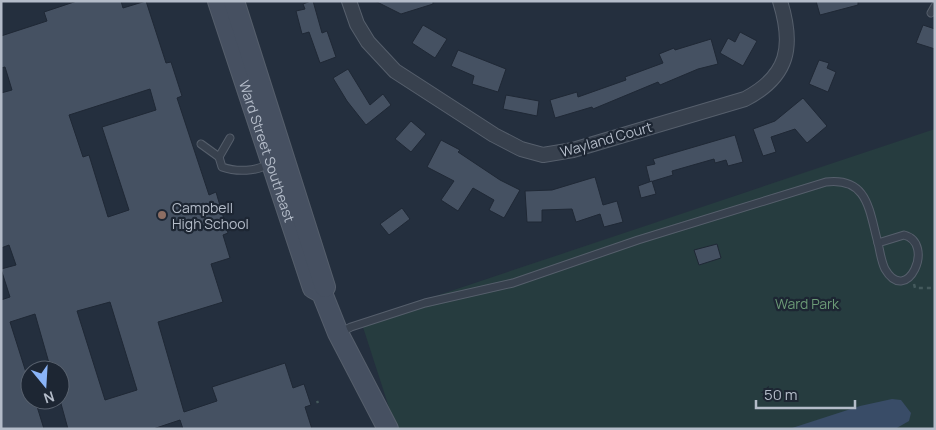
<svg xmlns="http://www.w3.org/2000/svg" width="936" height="430" viewBox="0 0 936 430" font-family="Manrope,sans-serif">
	<rect width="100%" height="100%" fill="#242f3e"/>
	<path fill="#263c3f" d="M935,129V429H396L361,321Z"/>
	<path fill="#394c67" d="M892,399L901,400L911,413L909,421L895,429H789L860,406Z"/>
	<g fill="#455162" stroke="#1f2835" fill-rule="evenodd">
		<path d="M77,1H121L123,8L146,1L166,63L171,62L182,96L177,98L209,195L216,192L228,233L223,235L230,258L211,264L223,302L158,322L184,412L217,401L212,387L285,363L293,388L304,384L311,405L305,407L312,429H183L180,420L153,429H68L60,400V370H51L35,314L10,322L30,385V400H35L44,429H1V300L10,297L1,269L16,265L9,245L1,248V93L12,90L5,67L1,68V36L47,21L44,12ZM150,89L156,110L102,127L129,210L108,217L89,155L83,157L69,115ZM110,302L137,390L105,400L77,311Z"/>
		<path d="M311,1H313L322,33L327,31L336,57L320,63L309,32L302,34L296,11L305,9L303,4Z"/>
		<path d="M375,1H433V4L401,14Z"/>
		<path d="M816,1H858V5L820,15Z"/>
		<path d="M423,25L447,39L435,58L412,43Z"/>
		<path d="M923,25L935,29V49L916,43Z"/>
		<path d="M740,32L757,41L743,66L720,53L728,38L735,42Z"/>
		<path d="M711,39L718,64L698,69L660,85L658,82L593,109L592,107L555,118L550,100L577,92L578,97L626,80L625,77L663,63L659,54L674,48L675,50Z"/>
		<path d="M458,50L506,69L498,92L472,84L474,76L451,66Z"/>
		<path d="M819,60L829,63L827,68L836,72L828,92L809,84Z"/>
		<path d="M348,69L370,105L383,94L391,105L366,125L347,101L333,78Z"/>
		<path d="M506,95L539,101L537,116L503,109Z"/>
		<path d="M803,98L827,126L807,143L795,129L771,137L776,152L763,156L753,129L775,121Z"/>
		<path d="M411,121L426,134L411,152L395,139Z"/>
		<path d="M735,135L743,162L728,166L726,160L715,163L714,159L672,171L673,175L650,182L646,166L655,164L653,159Z"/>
		<path d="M441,140L460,150L458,152L500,180L520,190L504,218L489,210L494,200L473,188L458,211L441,200L454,181L427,167Z"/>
		<path d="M595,177L603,205L617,201L623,222L604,227L600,214L576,222L572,209L542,210V222H527L525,191L552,190Z"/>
		<path d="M652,181L656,194L641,198L638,186Z"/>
		<path d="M402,208L410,219L389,235L380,224Z"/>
		<path d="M717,244L721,258L699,265L694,250Z"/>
	</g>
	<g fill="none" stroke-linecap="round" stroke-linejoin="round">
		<g stroke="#565f6c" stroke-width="9">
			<g id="lane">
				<path d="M931,13L935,6"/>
				<path d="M201,144L219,157L222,167C236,172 257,172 270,163"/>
				<path d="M219,157L230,138"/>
				<path d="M904,235C936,243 907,307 885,269C881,261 880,251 878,243Z"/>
				<path d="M339,333L351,327L425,303L513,283L638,240L826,182C868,177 869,210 878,243"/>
			</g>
		</g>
		<g stroke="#565f6c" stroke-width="16">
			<path id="street" d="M349,1L357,24L368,42L395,71L494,135L521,149L543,155L573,150L745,99C789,76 794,46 780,1"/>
		</g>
		<g stroke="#565f6c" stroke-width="22">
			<g id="secondary">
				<path id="s1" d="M218,1L313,288L322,293L338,333L388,429"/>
				<path d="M234,1L325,287"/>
			</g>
		</g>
		<g stroke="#44595c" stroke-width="2.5" stroke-dasharray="4 4" stroke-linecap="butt">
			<path d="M914,284L915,288H935"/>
			<path d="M317,401L318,403"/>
		</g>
		<use href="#lane" stroke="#38414e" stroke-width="7"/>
		<use href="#street" stroke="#38414e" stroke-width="14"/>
		<use href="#secondary" stroke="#465061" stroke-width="20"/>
	</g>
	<circle fill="#8d6e63" stroke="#1d2633" stroke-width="2" cx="162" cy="215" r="5"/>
	<g text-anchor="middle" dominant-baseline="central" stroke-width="4.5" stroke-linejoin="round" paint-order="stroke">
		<g font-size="14" fill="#b4bcc9" stroke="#1d2633">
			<text transform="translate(606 139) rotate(-16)">Wayland Court</text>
			<text stroke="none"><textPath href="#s1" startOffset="158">Ward Street Southeast</textPath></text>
		</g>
		<g font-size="14" fill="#b4bcc9" stroke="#1d2633" text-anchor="start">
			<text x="172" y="207">Campbell<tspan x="172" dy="16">High School</tspan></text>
		</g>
		<g font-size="14" fill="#6b9a76" stroke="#1d2633">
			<text x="807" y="303">Ward Park</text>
		</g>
	</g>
	<rect width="936" height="430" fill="none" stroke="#b4bcc9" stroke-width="5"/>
	<g transform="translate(45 385) rotate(162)"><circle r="24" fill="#1d2633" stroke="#59626f"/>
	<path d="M0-4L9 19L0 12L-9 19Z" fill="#8ab4f8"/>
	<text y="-8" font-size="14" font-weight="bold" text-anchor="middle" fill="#b4bcc9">N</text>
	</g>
	<path d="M756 400v8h99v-8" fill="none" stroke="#b4bcc9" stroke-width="2.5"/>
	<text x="764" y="400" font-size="15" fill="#b4bcc9" stroke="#1d2633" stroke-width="4" paint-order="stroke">50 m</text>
</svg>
